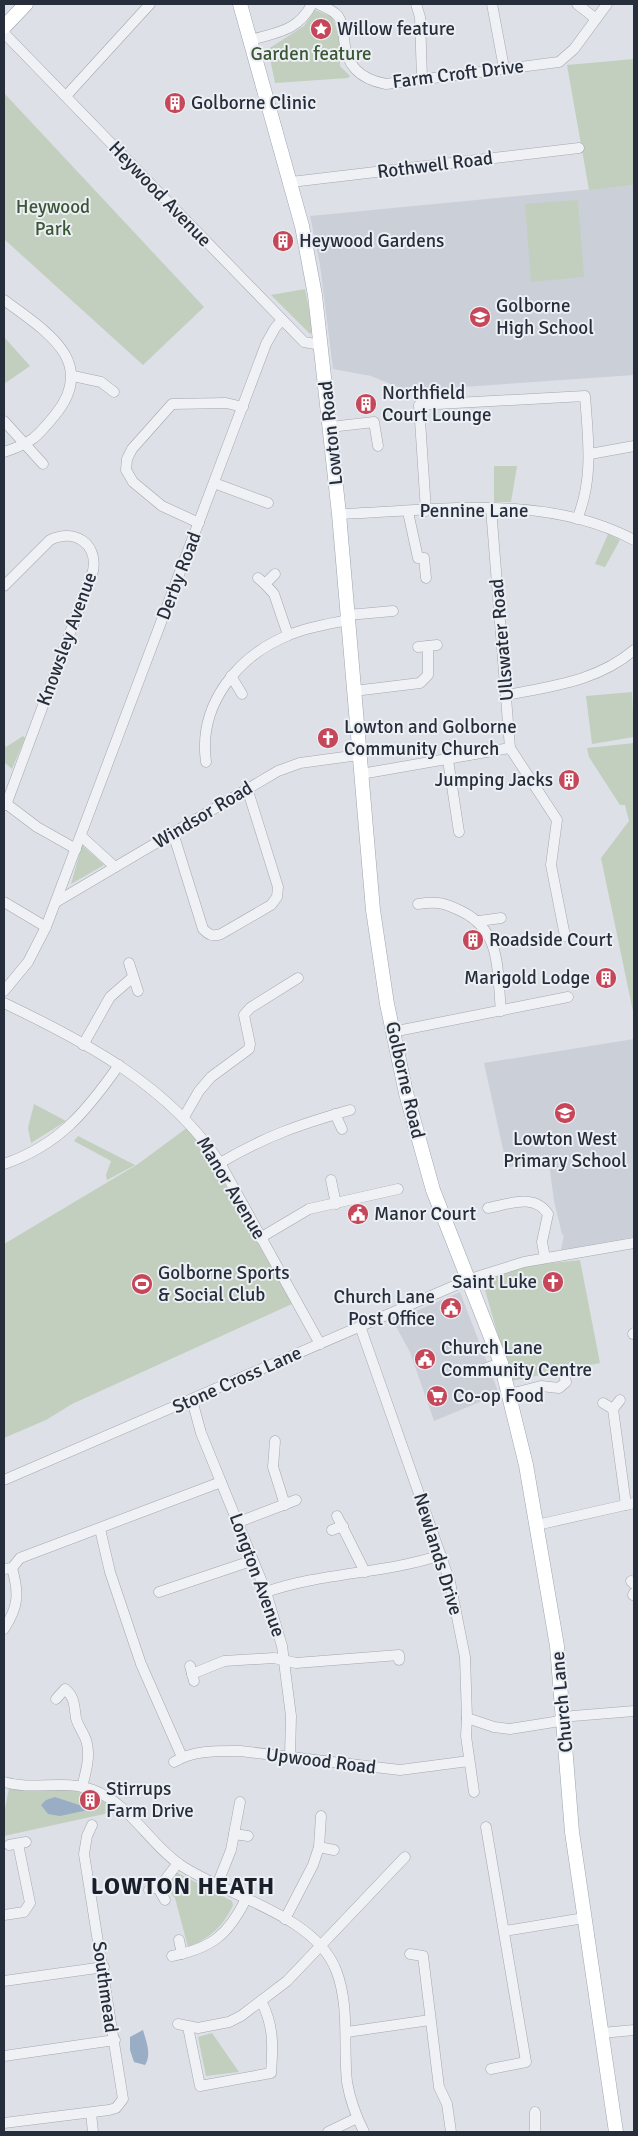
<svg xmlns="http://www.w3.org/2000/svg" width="638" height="2136" viewBox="0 0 638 2136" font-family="Signika,sans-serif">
	<rect width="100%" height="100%" fill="#dde0e6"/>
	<g fill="#cbcfd7">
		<path d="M634,185V375L421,390L403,389L371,376L333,369L320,265L310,216Z"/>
		<path d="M634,1039V1237L561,1250L564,1235L562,1234L554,1201L549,1163L507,1167L484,1063Z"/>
		<path d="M460,1292L499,1394L434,1421L410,1352L393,1321Z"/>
	</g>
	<g fill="#c2cfbe">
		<path d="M315,10L332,17L339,34L340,66L350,76L348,78L275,83L268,49L304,26Z"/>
		<path d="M634,59V185L589,190L567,65Z"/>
		<path d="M4,93L204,307L143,365L4,239Z"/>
		<path d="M578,200L584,277L531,282L525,204Z"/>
		<path d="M305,289L313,330L310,334L271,295Z"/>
		<path d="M4,337L30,366L4,384Z"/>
		<path d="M494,466H517L511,502H494Z"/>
		<path d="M608,534L620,540L605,567L595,564Z"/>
		<path d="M632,692L634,737L592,744L586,696Z"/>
		<path d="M23,736L25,738L12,769L4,762V744L6,747Z"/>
		<path d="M634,743V1016L601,858L629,821L625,805H620L589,757L587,748Z"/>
		<path d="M82,845L104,865L71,884Z"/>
		<path d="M34,1104L66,1121L31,1143L28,1128Z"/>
		<path d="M188,1127L212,1161L292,1304L72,1404L46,1420L4,1438V1244L138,1164Z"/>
		<path d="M78,1136L135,1165L107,1180L106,1175L111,1161L74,1141Z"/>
		<path d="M580,1260L600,1363L511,1381L485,1290V1281L524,1266Z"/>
		<path d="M9,1788L24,1789L27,1791C62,1788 84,1787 114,1808L104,1814L4,1836V1814Z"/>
		<path d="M176,1872L232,1901L233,1905C223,1927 210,1938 188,1947L175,1898L165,1887Z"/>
		<path d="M212,2033L239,2072L206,2076L198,2037Z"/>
	</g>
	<g fill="#99adc4">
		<path d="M55,1797L82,1806L88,1810L60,1816L48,1814L41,1805L46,1800Z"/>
		<path d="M143,2030C146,2041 152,2054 145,2065L134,2062L130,2050V2037Z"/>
	</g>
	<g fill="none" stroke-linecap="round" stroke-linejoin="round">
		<g stroke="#a3a7af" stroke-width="11">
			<g id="minor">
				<path d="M318,4C325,7 333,10 338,16C343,23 343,31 344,39C346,65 359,79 386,84L559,62L574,49L607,4"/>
				<path d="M416,4L420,17L422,79"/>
				<path d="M492,4L504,68"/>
				<path d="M577,4L596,19"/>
				<path d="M4,33L304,342L321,345"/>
				<path d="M251,40C278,32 298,31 312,4"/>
				<path d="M66,96L150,4"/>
				<path d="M291,182L579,148"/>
				<path d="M4,300C44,330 99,361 55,415C37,437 32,443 4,452"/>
				<path d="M73,376L101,382L114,392"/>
				<path d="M4,421L43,464"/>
				<path d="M330,427L374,422L378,446"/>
				<path d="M590,454L634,446"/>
				<path d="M214,483L268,503"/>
				<path d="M491,508L510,748L557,820L551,865L565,936"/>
				<path d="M426,511L419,405L585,396C588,437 594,479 577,519"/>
				<path d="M408,512L418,558H424L426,578"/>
				<path d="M339,514C437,511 543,492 634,540"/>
				<path d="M199,523L162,506L133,482L126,470L127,459L132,449L172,404L226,403L243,407"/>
				<path d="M258,578L265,584L275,574"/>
				<path d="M265,584L274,594L288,635"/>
				<path d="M4,586L50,540C75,528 98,544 93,571L6,805"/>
				<path d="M348,615L393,611"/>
				<path d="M418,647L437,645"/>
				<path d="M231,676L242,694"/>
				<path d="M354,691L420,683L428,675V646"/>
				<path d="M507,695C552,686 598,681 634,650"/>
				<path d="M448,760L459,832"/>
				<path d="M206,762C198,705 237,656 289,635C307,627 328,624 348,620"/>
				<path d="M361,774L510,748"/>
				<path d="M4,802L37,827L76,849"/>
				<path d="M173,833L203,929C209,935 213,937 221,934L271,905L277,897L278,887L247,788"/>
				<path d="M81,836L115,867"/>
				<path d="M4,902L46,927"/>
				<path d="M56,902L278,771L300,763L359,755"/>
				<path d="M418,904C439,901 445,903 463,912C502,932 497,972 501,1011"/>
				<path d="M479,921L501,918"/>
				<path d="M129,963L138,991"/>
				<path d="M4,991L28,962L46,927L266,344L275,328L282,320"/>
				<path d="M4,1003C86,1042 169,1086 220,1163L320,1344"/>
				<path d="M392,1032L568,997"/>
				<path d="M83,1045L110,997L133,977"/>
				<path d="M335,1114L342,1129"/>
				<path d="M184,1117L199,1091L211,1077L249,1049L250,1044L244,1015L250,1008L298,978"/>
				<path d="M220,1163C266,1136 298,1125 350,1110"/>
				<path d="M4,1164C59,1145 86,1112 119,1065"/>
				<path d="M331,1180L336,1204"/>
				<path d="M488,1208C510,1204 534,1193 548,1214L542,1242L545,1258"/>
				<path d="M260,1238L309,1209L398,1189"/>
				<path d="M360,1326L450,1582L465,1657L467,1718L466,1736L474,1792"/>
				<path d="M633,1334L634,1333"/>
				<path d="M478,1371L501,1363"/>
				<path d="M510,1394L541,1386L559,1388L566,1382L564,1374"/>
				<path d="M192,1400L201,1433L266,1592L282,1646L291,1716L290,1756"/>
				<path d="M603,1403L613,1409L620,1400"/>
				<path d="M613,1409L626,1505"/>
				<path d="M275,1441L273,1467L285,1505"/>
				<path d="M4,1480L470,1279L524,1262L634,1243"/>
				<path d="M337,1516L365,1572"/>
				<path d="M239,1522L296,1500"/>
				<path d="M537,1525L634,1503"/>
				<path d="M100,1529L110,1572L141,1664L182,1757"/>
				<path d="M332,1530L343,1526"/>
				<path d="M4,1569L12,1568L20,1558L221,1482"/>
				<path d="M631,1581L634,1584"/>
				<path d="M159,1592L251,1561"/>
				<path d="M266,1592C323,1572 384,1574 441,1555"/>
				<path d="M633,1595L634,1593"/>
				<path d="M4,1629C19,1606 19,1593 12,1568"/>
				<path d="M190,1666L194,1681"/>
				<path d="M192,1674L224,1661L274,1658L296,1663L399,1655V1660"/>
				<path d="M56,1699L65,1689C75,1697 74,1706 76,1718C78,1726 83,1732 86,1740C91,1754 86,1772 82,1787"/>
				<path d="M467,1718L494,1727L510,1729L554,1722L573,1716L634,1711"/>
				<path d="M174,1762C194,1750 217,1751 240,1751L400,1770L469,1761"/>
				<path d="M4,1782C34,1791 64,1779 93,1790C130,1804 148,1842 179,1864C225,1896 314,1914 336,1970C350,2006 343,2045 347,2082C350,2100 356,2116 364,2132"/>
				<path d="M486,1827L526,2062L491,2069"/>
				<path d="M234,1834L248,1836"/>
				<path d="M9,1845L26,1842"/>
				<path d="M319,1847L334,1850"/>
				<path d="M217,1885L231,1850L240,1802"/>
				<path d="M158,1888L165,1900"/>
				<path d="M149,1890L161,1885L178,1863"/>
				<path d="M4,1915L24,1912L30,1903L18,1844"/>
				<path d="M285,1919L313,1865L319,1847L321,1816"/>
				<path d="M505,1931L584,1918"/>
				<path d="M179,1940L182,1954"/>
				<path d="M410,1954L423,1956L439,2087L447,2104L451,2132"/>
				<path d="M172,1956C212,1948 228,1935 246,1899"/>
				<path d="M4,1981L104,1967"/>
				<path d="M178,2024L198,2028L229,2022L241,2016L287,1981L405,1857"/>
				<path d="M188,2027L200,2086L271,2073C273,2046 274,2025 261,2001"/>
				<path d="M347,2032L430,2020"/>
				<path d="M602,2033L634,2030"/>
				<path d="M4,2056L115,2040"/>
				<path d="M91,2113L93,2132"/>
				<path d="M4,2123L109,2110L116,2108L123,2099L84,1854L87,1836L92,1825"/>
				<path d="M328,2132L357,2118"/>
				<path d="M535,2132V2112"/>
			</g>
		</g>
		<g stroke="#9da4b1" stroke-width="15">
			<g id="major">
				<path d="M240,4L302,226L315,295L339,514L373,910L387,1004L406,1093L433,1190L501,1363L526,1465L557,1646L572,1832L616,2132"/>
				<path d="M4,27L26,4"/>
			</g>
		</g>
		<use href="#minor" stroke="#eff1f4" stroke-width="10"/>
		<use href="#major" stroke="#fff" stroke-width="14"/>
	</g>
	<defs>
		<g id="sight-disc" transform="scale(1.125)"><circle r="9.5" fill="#c54759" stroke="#eceff4"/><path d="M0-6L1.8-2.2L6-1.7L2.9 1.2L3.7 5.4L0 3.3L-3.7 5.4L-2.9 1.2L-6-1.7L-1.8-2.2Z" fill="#fff"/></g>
		<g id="building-disc" transform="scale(1.125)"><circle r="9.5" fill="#c54759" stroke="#eceff4"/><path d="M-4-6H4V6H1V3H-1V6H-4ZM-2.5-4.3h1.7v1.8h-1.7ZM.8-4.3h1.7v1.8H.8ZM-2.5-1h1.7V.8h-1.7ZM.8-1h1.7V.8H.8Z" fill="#fff"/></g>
		<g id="school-disc" transform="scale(1.125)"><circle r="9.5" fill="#c54759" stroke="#eceff4"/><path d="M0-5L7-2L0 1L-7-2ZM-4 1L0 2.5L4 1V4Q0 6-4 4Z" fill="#fff"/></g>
		<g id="church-disc" transform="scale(1.125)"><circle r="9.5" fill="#c54759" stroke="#eceff4"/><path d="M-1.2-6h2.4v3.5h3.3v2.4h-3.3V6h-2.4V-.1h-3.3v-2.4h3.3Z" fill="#fff"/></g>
		<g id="civic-disc" transform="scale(1.125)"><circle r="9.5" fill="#c54759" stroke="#eceff4"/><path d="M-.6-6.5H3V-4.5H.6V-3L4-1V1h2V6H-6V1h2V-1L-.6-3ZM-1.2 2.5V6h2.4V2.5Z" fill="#fff"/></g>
		<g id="stadium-disc" transform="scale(1.125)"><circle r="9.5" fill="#c54759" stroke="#eceff4"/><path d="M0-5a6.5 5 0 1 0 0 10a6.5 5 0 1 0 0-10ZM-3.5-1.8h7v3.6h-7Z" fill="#fff"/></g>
		<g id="supermarket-disc" transform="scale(1.125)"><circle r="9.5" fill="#c54759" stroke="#eceff4"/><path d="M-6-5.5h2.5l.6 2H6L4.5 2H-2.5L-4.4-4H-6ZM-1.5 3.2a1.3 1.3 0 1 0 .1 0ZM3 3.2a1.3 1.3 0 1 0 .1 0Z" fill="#fff"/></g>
	</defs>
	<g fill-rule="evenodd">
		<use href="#sight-disc" x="321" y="29"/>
		<use href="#building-disc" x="175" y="103"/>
		<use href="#building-disc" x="283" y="241"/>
		<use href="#school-disc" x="480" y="317"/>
		<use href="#building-disc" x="366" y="404"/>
		<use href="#church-disc" x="328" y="738"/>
		<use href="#building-disc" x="569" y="780"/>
		<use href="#building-disc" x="473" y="940"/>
		<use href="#building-disc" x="606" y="978"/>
		<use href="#school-disc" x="565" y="1113"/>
		<use href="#civic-disc" x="358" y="1214"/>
		<use href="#church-disc" x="553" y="1282"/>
		<use href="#stadium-disc" x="142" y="1284"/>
		<use href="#civic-disc" x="451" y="1308"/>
		<use href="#civic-disc" x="425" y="1359"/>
		<use href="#supermarket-disc" x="437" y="1396"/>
		<use href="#building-disc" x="90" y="1800"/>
	</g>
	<g text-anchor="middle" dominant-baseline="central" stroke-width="4" stroke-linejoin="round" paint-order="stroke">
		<g font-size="19" fill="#272e3b" stroke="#eceff4" text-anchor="start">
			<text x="337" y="29">Willow feature</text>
			<text x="191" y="103">Golborne Clinic</text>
			<text x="299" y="241">Heywood Gardens</text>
			<text x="496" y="306">Golborne<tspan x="496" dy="22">High School</tspan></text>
			<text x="382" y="393">Northfield<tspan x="382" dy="22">Court Lounge</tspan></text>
			<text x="344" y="727">Lowton and Golborne<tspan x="344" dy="22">Community Church</tspan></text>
			<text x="553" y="780" text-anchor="end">Jumping Jacks</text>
			<text x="489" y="940">Roadside Court</text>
			<text x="590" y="978" text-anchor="end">Marigold Lodge</text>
			<text x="565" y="1139" text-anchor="middle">Lowton West<tspan x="565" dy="22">Primary School</tspan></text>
			<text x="374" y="1214">Manor Court</text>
			<text x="158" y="1273">Golborne Sports<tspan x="158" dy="22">&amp; Social Club</tspan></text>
			<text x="537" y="1282" text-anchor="end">Saint Luke</text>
			<text x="435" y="1297" text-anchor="end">Church Lane<tspan x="435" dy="22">Post Office</tspan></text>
			<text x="441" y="1348">Church Lane<tspan x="441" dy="22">Community Centre</tspan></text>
			<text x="453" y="1396">Co-op Food</text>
			<text x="106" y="1789">Stirrups<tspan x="106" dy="22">Farm Drive</tspan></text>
		</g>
		<g font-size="19" fill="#3b5635" stroke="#eceff4">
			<text x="311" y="54">Garden feature</text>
			<text x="53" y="207">Heywood<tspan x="53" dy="22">Park</tspan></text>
		</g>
		<g font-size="19" fill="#272e3b" stroke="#eceff4">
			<text transform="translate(458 74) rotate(-7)">Farm Croft Drive</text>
			<text transform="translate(435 165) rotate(-7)">Rothwell Road</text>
			<text transform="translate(160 194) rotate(46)">Heywood Avenue</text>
			<text transform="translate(331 433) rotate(-96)">Lowton Road</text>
			<text x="474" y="511">Pennine Lane</text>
			<text transform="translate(179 576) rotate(-69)">Derby Road</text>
			<text transform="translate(67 639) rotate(-70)">Knowsley Avenue</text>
			<text transform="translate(502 640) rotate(-95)">Ullswater Road</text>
			<text transform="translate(203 815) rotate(-31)">Windsor Road</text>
			<text transform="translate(405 1080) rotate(77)">Golborne Road</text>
			<text transform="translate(231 1188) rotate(59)">Manor Avenue</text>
			<text transform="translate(237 1380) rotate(-24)">Stone Cross Lane</text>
			<text transform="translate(438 1554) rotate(73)">Newlands Drive</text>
			<text transform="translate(257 1575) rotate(70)">Longton Avenue</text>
			<text transform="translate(562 1702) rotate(-95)">Church Lane</text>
			<text transform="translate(321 1761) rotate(7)">Upwood Road</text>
			<text transform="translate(105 1987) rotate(82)">Southmead</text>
		</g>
		<g font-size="24" font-weight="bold" letter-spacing="1" fill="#1a1f2c" stroke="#eceff4">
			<text x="183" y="1886">LOWTON HEATH</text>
		</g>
	</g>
	<rect width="638" height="2136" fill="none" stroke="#272e3b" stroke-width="10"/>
</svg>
